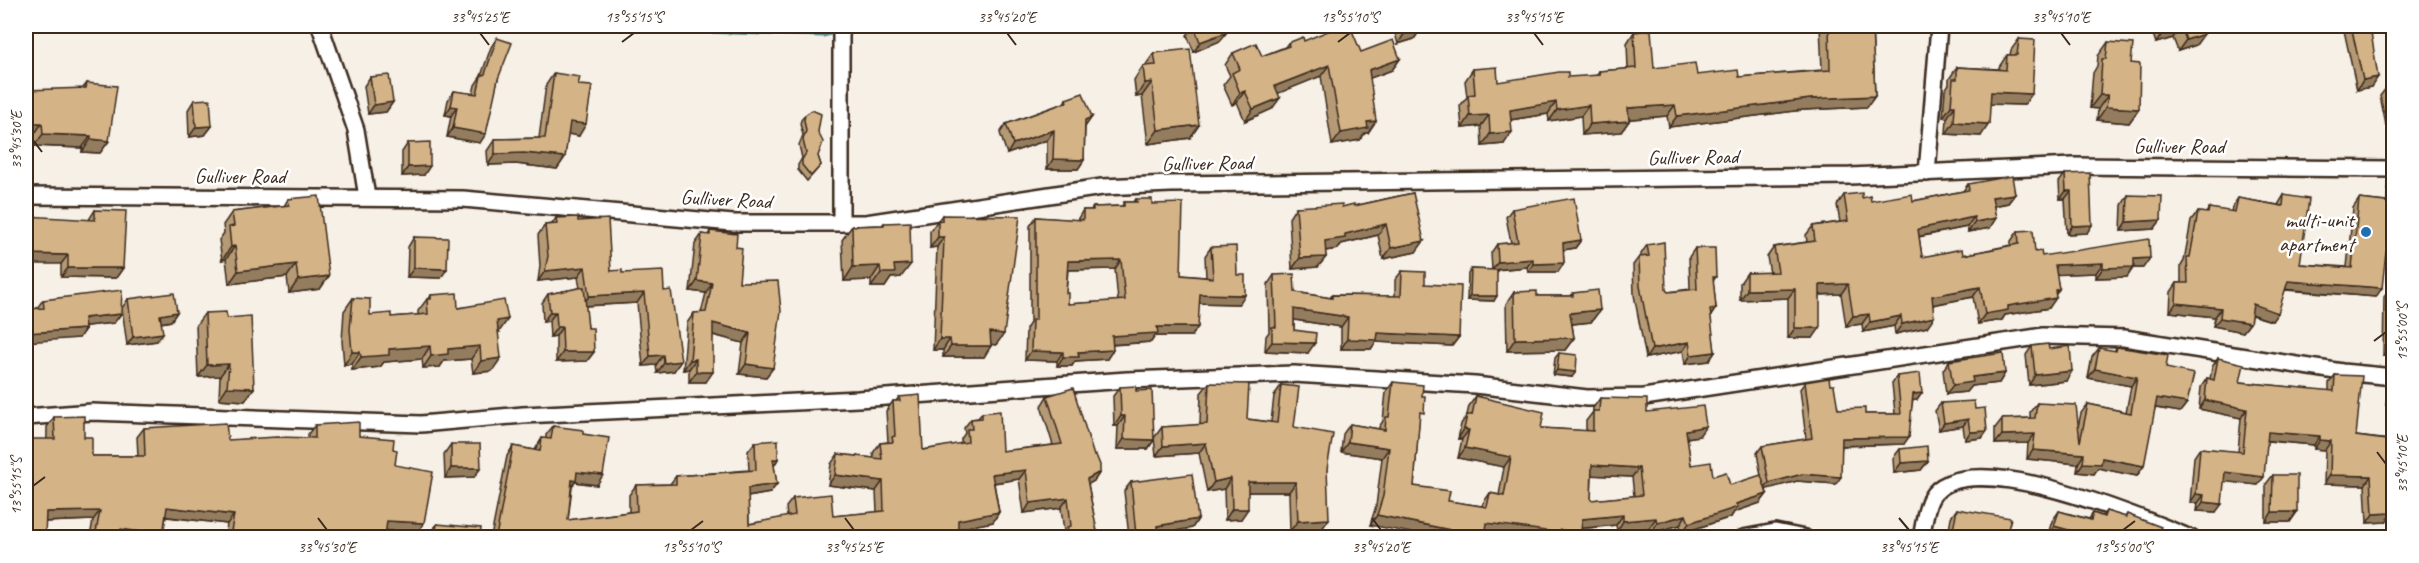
<svg xmlns="http://www.w3.org/2000/svg" width="2419" height="563" viewBox="0 0 2419 563" font-family="Caveat,sans-serif">
	<rect width="100%" height="100%" fill="#f6f0e7"/>
	<filter id="ink" filterUnits="userSpaceOnUse"><feTurbulence type="fractalNoise" baseFrequency=".0167" numOctaves="2"/><feDisplacementMap in="SourceGraphic" scale="12" xChannelSelector="R" yChannelSelector="G"/><feConvolveMatrix kernelMatrix="1 2 1 2 8 2 1 2 1" color-interpolation-filters="sRGB"/></filter>
	<g filter="url(#ink)">
		<g fill="none" stroke-linecap="round" stroke-linejoin="round">
			<path stroke="#618b8b" stroke-width="5" d="M553,26L823,35L856,26"/>
			<g stroke="#3b2a1e" stroke-width="20">
				<g id="minor">
					<path d="M320,26L356,130L367,197"/>
					<path d="M1927,173L1939,26"/>
					<path d="M26,196L463,199L733,223H866L1102,187L1171,184L1850,176L2073,166L2394,169"/>
					<path d="M841,223V26"/>
					<path d="M26,417L92,412L421,424L523,415L858,399L1127,380L1294,374L1475,385L1587,398L1644,397L2043,336L2124,338L2342,372L2394,377"/>
					<path d="M1743,538L1775,532L1805,538"/>
					<path d="M1921,538C1924,525 1925,509 1931,498C1965,441 2145,520 2191,538"/>
				</g>
			</g>
			<use href="#minor" stroke="#fff" stroke-width="15"/>
		</g>
		<g fill="#b69a74" stroke="#3b2a1e" stroke-width="1.5" fill-rule="evenodd">
			<path d="M1194,26L1220,41L1194,52L1187,35Z"/>
			<path d="M1393,26H1419L1420,30L1414,39L1398,44Z"/>
			<path d="M1820,26H1872L1875,96L1867,107L1803,110L1669,127L1667,116L1629,119V121L1621,132L1582,135L1581,116L1549,121L1548,114L1511,120L1504,144L1482,146L1481,126L1462,128L1460,106L1467,97L1465,81L1473,69L1498,82L1596,76L1599,71L1628,69L1627,43L1634,32L1654,68L1697,75L1739,77L1822,70Z"/>
			<path d="M2150,26H2201L2196,45L2178,51L2173,38L2156,43Z"/>
			<path d="M2343,26H2370L2371,87L2357,90Z"/>
			<path d="M497,38L498,79L480,143L447,137L451,116L445,115L448,100L454,91L473,94L475,85L481,76L491,47Z"/>
			<path d="M2019,39L2024,105L1990,104L1981,136L1946,134L1947,118L1943,117L1945,90L1949,84V79L1957,67L1999,69V67L2007,55H2010L2011,50Z"/>
			<path d="M1304,41L1400,59L1392,70L1370,78L1368,133H1365L1360,140L1332,145L1321,76L1278,93L1272,109L1245,121L1237,102L1232,105L1223,85L1230,76L1225,65L1233,53L1262,56L1285,47L1288,43Z"/>
			<path d="M2108,42L2131,63L2139,109L2129,123L2097,120L2098,109L2090,108L2093,73L2097,66L2098,56Z"/>
			<path d="M1154,53L1199,125L1190,138L1148,144L1142,96L1136,97L1134,80L1143,66H1145Z"/>
			<path d="M554,73L578,85L579,136L568,134L565,157L557,169L516,164L488,165L487,151L495,139L539,138L546,85Z"/>
			<path d="M370,77L393,102L386,112L368,114L364,86Z"/>
			<path d="M87,83L109,141L100,153L82,152V148L34,146V135L26,136L83,88Z"/>
			<path d="M2394,86V123L2386,125L2380,96L2387,87Z"/>
			<path d="M1066,99L1085,127L1084,160L1078,169H1047V140L1007,154L1000,133L1006,124L1064,103Z"/>
			<path d="M194,100L212,126L205,135L189,137L188,110Z"/>
			<path d="M805,115L818,132V156L821,165L807,181L798,170V165L802,158L799,145L803,135L800,124L801,120Z"/>
			<path d="M408,143L424,175L402,176V152Z"/>
			<path d="M2065,174L2087,233L2067,234L2065,199H2060L2059,182Z"/>
			<path d="M2394,176V262H2385L2376,297L2285,290L2272,321L2251,315L2250,323L2243,332L2213,326L2215,317L2170,312L2171,292L2177,283H2181V266L2184,261L2191,221L2198,212L2206,213L2209,208L2231,212L2232,207L2238,198L2278,205L2284,195L2300,264L2347,267L2353,208L2359,199L2387,202L2388,183Z"/>
			<path d="M1968,184L2015,194L2008,203L1994,206L1990,228L1968,232L1967,227L1919,237L1922,257L1963,255L2011,245V241L2018,231L2035,252L2042,256L2143,268H2133L2127,277L2096,278V273L2056,274L2059,289L2056,294L2049,308L2005,315L2002,320L1978,324L1973,297L1933,305L1927,327L1895,334L1894,326L1863,332L1862,324L1846,326L1841,294L1820,295L1813,338H1788V298L1740,300V283L1747,273H1770L1767,257L1774,247L1807,242L1806,235L1813,226L1840,222L1837,205L1844,195L1862,198L1871,201H1913L1963,191Z"/>
			<path d="M1413,193L1416,252L1383,259L1378,235L1341,244L1338,249L1325,251L1326,257L1318,267L1292,269L1289,218L1296,207H1342L1354,206Z"/>
			<path d="M2128,195L2161,220L2154,229L2121,231L2122,205Z"/>
			<path d="M288,199L329,276L320,289L289,293L287,277L229,284L226,259L222,260L219,240L224,233L223,225L232,212L284,206Z"/>
			<path d="M1136,199L1152,204L1181,275L1206,277L1205,256L1211,247L1239,304L1199,303L1192,336H1155L1151,342L1113,345L1107,359L1075,361L1072,366H1057V361L1025,360L1026,329L1030,323V226L1036,217L1077,220L1083,210H1091L1093,207L1122,206L1124,202H1134ZM1115,269L1118,301L1068,304L1066,293L1068,270Z"/>
			<path d="M1512,209L1581,240L1575,248L1563,250L1564,263L1558,272H1528L1527,267L1497,270L1494,301L1467,300L1468,274L1471,269L1492,270L1491,253L1497,244L1511,243L1506,217Z"/>
			<path d="M95,210L123,268L116,278L61,277V264Z"/>
			<path d="M942,215L996,345L991,344L984,357H943V350H933L937,247L930,248V231Z"/>
			<path d="M556,218L578,221L611,271L622,273L664,291L674,371L657,373L656,365L643,366L637,303L585,306L588,328L594,352L587,361L556,362V336L550,337L549,321L543,322L542,303L548,294L580,288L578,277L538,281L540,266L538,235L545,225L552,224Z"/>
			<path d="M884,223L901,277L891,278L885,287H871V280L844,281L842,240L852,226L882,225Z"/>
			<path d="M710,231L736,247L739,282L773,368L766,377L739,374L743,343L713,335L706,382H689V369L683,370L687,323L694,313H701L706,293L690,291L695,244L702,234L708,235Z"/>
			<path d="M414,237L441,278L407,277L408,247Z"/>
			<path d="M1647,245L1666,290L1668,292L1690,289L1689,257L1695,248L1716,277L1713,281L1716,308L1710,317L1715,352L1709,361L1685,364L1683,351L1646,358L1634,295L1633,265L1639,257H1641V254Z"/>
			<path d="M1402,271L1425,284L1459,337L1452,346L1376,342L1371,349H1341V327L1294,320V330L1308,353L1265,351L1266,336L1269,332L1268,284L1274,275L1295,292L1330,298L1332,295L1395,296V280Z"/>
			<path d="M2390,288L2394,355L2383,356L2384,297Z"/>
			<path d="M1514,292L1537,296H1571L1573,293L1600,310L1591,322L1572,324L1574,338L1565,350L1507,351L1506,304Z"/>
			<path d="M431,295L458,308L499,332H498L492,371L473,373L471,359L444,361L440,367L423,368L422,359L384,362L380,367L352,370V364L344,365L342,341L344,311L353,298L370,315L391,317L418,315V311L427,299H429Z"/>
			<path d="M128,299L177,312L171,321L161,323L157,341L127,345L122,308Z"/>
			<path d="M43,300L114,323L85,326V329L79,338L37,308Z"/>
			<path d="M205,313L227,318L254,388L245,401L219,399L220,376L198,377L196,325Z"/>
			<path d="M2032,346L2049,349L2066,381L2029,385L2026,355Z"/>
			<path d="M2117,347L2166,368L2187,403L2180,412L2155,408L2137,476L2098,468L2094,474L2077,472L2078,464L2027,459L2028,443L1995,444V428L2002,419L2030,418V412L2037,403L2078,427L2081,413L2088,404L2126,412L2131,386L2088,378L2092,357L2099,348L2114,351Z"/>
			<path d="M1559,353L1572,377L1553,375L1555,358Z"/>
			<path d="M2218,358L2240,382L2329,391V383L2335,375L2356,436L2391,440L2394,437V508H2392L2386,522L2367,523L2365,485L2324,484L2325,450L2314,449V445L2267,441L2258,485L2224,481L2216,512L2197,511L2198,503H2190L2194,457L2200,448L2238,452L2241,418L2199,409L2201,387L2207,378L2210,379L2212,367Z"/>
			<path d="M1949,361L2005,373L1999,383L1971,386L1966,392L1946,394L1943,370Z"/>
			<path d="M1897,376L1922,393L1917,400H1913L1904,444L1842,446L1836,484L1797,481L1766,489L1767,494L1760,503L1734,512L1731,517L1682,533L1680,525L1651,533L1649,528L1617,531L1616,525L1581,529L1517,537L1485,533L1370,525L1376,506L1382,458L1341,452L1343,434L1350,424L1379,429V427L1383,421L1386,392L1393,382L1419,420L1414,486L1448,501L1482,506L1483,503L1490,493L1499,495L1504,467L1458,458L1462,439H1458L1461,424L1467,415L1469,406L1476,396L1541,428L1586,431V421L1593,412V408L1600,398L1647,412L1699,436L1687,438L1691,465L1730,485L1761,476L1757,453L1762,446L1806,439L1800,389L1805,382L1830,385L1838,409L1865,414H1895L1892,383ZM1592,475L1632,477L1634,496L1591,500Z"/>
			<path d="M1209,383L1247,419L1271,422L1274,396L1281,385L1294,427L1327,469L1322,529L1290,531L1289,492H1248L1241,519L1225,520L1224,489L1207,492L1199,453L1156,456L1154,438L1162,427L1200,425L1201,393Z"/>
			<path d="M2391,383L2394,406L2386,405L2388,388Z"/>
			<path d="M1120,387L1136,391L1154,440L1148,449H1117L1118,426H1114L1113,396Z"/>
			<path d="M1047,396L1094,456L1100,472L1094,481L1088,484L1098,537H1061L1064,532L1061,508L1024,513L1019,479L994,483L999,512L993,522L958,528V537H491L507,456L513,446L535,450L536,448L542,438L546,439V435L553,426L583,434L597,485L575,482L572,487L568,520L629,512V495L636,485L670,484L676,476L749,470L748,451L755,442L778,459L774,466L777,484L770,493L748,497L749,524L787,517L786,507L793,498L833,516L877,512L876,491L828,485L831,464L838,454L874,458L873,453L880,443L888,442L886,411L893,401H896L899,397L923,450L961,444V439L965,433L964,428L971,419L978,418L982,413L1002,451L1053,445L1041,406Z"/>
			<path d="M1941,403L1975,409L1987,431L1982,438L1965,440L1963,426L1939,430L1935,411Z"/>
			<path d="M54,417L84,437L92,456H138L137,437L144,428L228,440L308,438V434L315,425L359,436L393,449L395,465L424,523L417,533L386,530L385,537H225L227,524L166,517L162,537H90L93,520L46,522L47,427Z"/>
			<path d="M451,444L474,477L445,478L444,454Z"/>
			<path d="M1900,449L1928,461L1921,470L1894,473L1893,458Z"/>
			<path d="M2273,475L2297,512L2290,522H2266V484Z"/>
			<path d="M1131,482L1198,519L1192,528L1157,534L1154,537H1129L1124,491Z"/>
			<path d="M1957,509L2006,537H1948L1951,517Z"/>
			<path d="M2059,511L2089,519L2093,513L2102,516L2106,511L2125,517L2127,514L2156,537H2047L2052,521Z"/>
			<path d="M437,524L480,537H431V532Z"/>
		</g>
		<g fill="#947d5e" stroke="#3b2a1e" stroke-width="1.5">
			<path d="M1558,26H1572L1557,27Z"/>
			<path d="M2181,26L2173,38L2156,43L2164,31Z"/>
			<path d="M1420,30L1414,39L1398,44L1404,34Z"/>
			<path d="M1227,32L1220,41L1194,52L1200,42Z"/>
			<path d="M2204,34L2196,45L2178,51L2186,40Z"/>
			<path d="M1400,59L1392,70L1360,82L1369,70Z"/>
			<path d="M1329,65L1321,76L1267,98L1275,86Z"/>
			<path d="M2378,77L2371,87L2357,90L2363,80Z"/>
			<path d="M1152,82L1142,96L1136,97L1145,83Z"/>
			<path d="M1245,91L1237,102L1232,105L1240,93Z"/>
			<path d="M1991,92L2032,94L2024,105L1983,104Z"/>
			<path d="M2100,95H2108L2098,109L2090,108Z"/>
			<path d="M1875,96L1867,107L1803,110L1669,127L1677,116L1810,99Z"/>
			<path d="M1280,98L1272,109L1245,121L1253,109Z"/>
			<path d="M393,102L386,112L368,114L374,105Z"/>
			<path d="M1556,102L1548,114L1503,121L1510,110Z"/>
			<path d="M1589,105L1581,116L1549,121L1557,110Z"/>
			<path d="M1675,105L1667,116L1620,120L1628,108Z"/>
			<path d="M451,106L457,107L451,116L445,115Z"/>
			<path d="M1951,106H1955L1947,118L1943,117Z"/>
			<path d="M2106,107L2139,109L2129,123L2097,120Z"/>
			<path d="M1489,115L1481,126L1462,128L1470,116Z"/>
			<path d="M2393,115H2394V123L2386,125Z"/>
			<path d="M1092,117L1085,127L1078,129L1085,120Z"/>
			<path d="M1376,121L1368,133H1365L1360,140L1332,145L1341,133L1367,122Z"/>
			<path d="M1629,121L1621,132L1582,135L1590,124Z"/>
			<path d="M570,122L586,124L579,136L562,133Z"/>
			<path d="M1954,122L1989,124L1981,136L1946,134Z"/>
			<path d="M26,123H42L34,135L26,136Z"/>
			<path d="M1199,125L1190,138L1148,144L1158,130Z"/>
			<path d="M212,126L205,135L189,137L196,127Z"/>
			<path d="M453,128L486,134L480,143L447,137Z"/>
			<path d="M1054,130L1047,140L1007,154L1013,144Z"/>
			<path d="M1512,132L1504,144L1482,146L1490,134Z"/>
			<path d="M43,134L91,136L82,148L34,146Z"/>
			<path d="M91,139L109,141L100,153L82,152Z"/>
			<path d="M524,153L565,157L557,169L516,164L488,165L495,154Z"/>
			<path d="M1053,159L1084,160L1078,169H1047Z"/>
			<path d="M430,166L424,175L402,176L408,167Z"/>
			<path d="M2066,191H2071L2065,199H2060Z"/>
			<path d="M2015,194L2008,203L1986,207L1992,197Z"/>
			<path d="M1974,217L1967,227L1911,238L1918,229Z"/>
			<path d="M1996,218L1990,228L1968,232L1975,222Z"/>
			<path d="M2161,220L2154,229L2121,231L2127,222Z"/>
			<path d="M1386,224L1378,235L1341,244L1338,249L1317,252L1325,241L1345,234Z"/>
			<path d="M2092,225L2087,233L2067,234L2072,226Z"/>
			<path d="M938,237H944L937,247L930,248Z"/>
			<path d="M1581,240L1575,248L1557,251L1563,243Z"/>
			<path d="M1424,241L1416,252L1383,259L1391,248Z"/>
			<path d="M235,246L226,259L222,260L231,247Z"/>
			<path d="M2386,252L2394,253V262L2379,261Z"/>
			<path d="M26,254L68,255L61,264H26Z"/>
			<path d="M1326,257L1318,267L1292,269L1300,258Z"/>
			<path d="M2150,258L2143,268H2133L2127,277L2096,278L2103,268L2134,259Z"/>
			<path d="M1533,259L1527,267L1492,270L1498,262Z"/>
			<path d="M1121,260L1115,269L1062,270L1068,261Z"/>
			<path d="M1564,263L1558,272H1528L1533,264Z"/>
			<path d="M2103,263L2096,273L2048,275L2055,265Z"/>
			<path d="M296,264L287,277L229,284L238,271Z"/>
			<path d="M911,264L901,277L891,278L885,287H871L881,273L894,265Z"/>
			<path d="M880,266L871,280L844,281L853,267Z"/>
			<path d="M585,267L578,277L538,281L545,271Z"/>
			<path d="M68,268H123L116,278L61,277Z"/>
			<path d="M414,268L447,269L441,278L407,277Z"/>
			<path d="M329,276L320,289L289,293L298,280Z"/>
			<path d="M697,281L712,283L706,293L690,291Z"/>
			<path d="M2288,281L2382,288L2376,297L2282,289Z"/>
			<path d="M1848,284L1841,294L1813,295L1820,285Z"/>
			<path d="M1980,287L1973,297L1926,306L1932,296Z"/>
			<path d="M1795,289L1788,298L1740,300L1747,290Z"/>
			<path d="M2059,289L2052,299L2056,298L2049,308L2005,315L2002,320L1978,324L1985,314Z"/>
			<path d="M644,293L637,303L582,306L589,296Z"/>
			<path d="M1200,294L1245,295L1239,304L1193,303Z"/>
			<path d="M1470,296H1497L1494,301L1467,300Z"/>
			<path d="M2176,303L2221,308L2215,317L2170,312Z"/>
			<path d="M2253,304L2278,313L2272,321L2247,313Z"/>
			<path d="M1716,308L1710,317V309Z"/>
			<path d="M1294,309L1348,317L1341,327L1288,319Z"/>
			<path d="M1600,310L1591,322L1562,325L1570,313Z"/>
			<path d="M177,312L171,321L154,324L160,315Z"/>
			<path d="M550,312H556L549,321L543,322Z"/>
			<path d="M121,314L114,323L77,327L84,318Z"/>
			<path d="M1869,314L1862,324L1846,326L1853,316Z"/>
			<path d="M1901,316L1894,326L1863,332L1870,322Z"/>
			<path d="M1934,317L1927,327L1895,334L1902,324Z"/>
			<path d="M2220,318L2250,323L2243,332L2213,326Z"/>
			<path d="M508,319L499,332L488,334L497,321Z"/>
			<path d="M713,323L750,333L743,343L706,333Z"/>
			<path d="M557,327H562L556,336L550,337Z"/>
			<path d="M1157,327H1198L1192,336H1155L1151,342L1106,345L1112,336Z"/>
			<path d="M1795,328H1820L1813,338H1788Z"/>
			<path d="M85,329L79,338L26,342V333Z"/>
			<path d="M990,332L1004,334L996,345L982,343Z"/>
			<path d="M163,333L157,341L127,345L133,337Z"/>
			<path d="M1378,333L1459,337L1452,346L1376,342L1371,349H1341L1347,339Z"/>
			<path d="M1574,338L1565,350L1507,351L1515,339Z"/>
			<path d="M940,339H950L943,350H933Z"/>
			<path d="M1272,342L1315,343L1308,353L1265,351Z"/>
			<path d="M1689,342L1683,351L1646,358L1652,349Z"/>
			<path d="M430,346L422,359L384,362L380,367L352,370L361,357L389,349Z"/>
			<path d="M480,346L471,359L444,361L440,367L423,368L431,356L448,349Z"/>
			<path d="M951,346H991L984,357H943Z"/>
			<path d="M2389,347H2394V355L2383,356Z"/>
			<path d="M1113,350L1107,359L1075,361L1072,366H1057L1063,357L1078,352Z"/>
			<path d="M1031,351L1063,352L1057,361L1025,360Z"/>
			<path d="M352,352H360L352,364L344,365Z"/>
			<path d="M563,352H594L587,361L556,362Z"/>
			<path d="M1715,352L1709,361L1685,364L1691,355Z"/>
			<path d="M663,355L656,365L643,366L650,356Z"/>
			<path d="M501,358L492,371L473,373L481,361Z"/>
			<path d="M696,359L689,369L683,370L690,360Z"/>
			<path d="M681,361L674,371L657,373L664,363Z"/>
			<path d="M229,364L220,376L198,377L207,365Z"/>
			<path d="M746,364L773,368L766,377L739,374Z"/>
			<path d="M2095,369L2137,377L2131,386L2088,378Z"/>
			<path d="M1557,370L1576,372L1572,377L1553,375Z"/>
			<path d="M2072,371L2066,381L2029,385L2035,375Z"/>
			<path d="M696,372H713L706,382H689Z"/>
			<path d="M2005,373L1999,383L1971,386L1966,392L1946,394L1953,385L1972,377Z"/>
			<path d="M227,387L254,388L245,401L219,399Z"/>
			<path d="M1922,393L1917,400L1908,401L1913,394Z"/>
			<path d="M2157,398L2187,403L2180,412L2151,407Z"/>
			<path d="M2205,400L2247,409L2241,418L2199,409Z"/>
			<path d="M2390,400L2394,401V406L2386,405Z"/>
			<path d="M1121,416H1125L1118,426H1114Z"/>
			<path d="M1968,419L1963,426L1939,430L1944,423Z"/>
			<path d="M1706,426L1699,436L1679,439L1686,430Z"/>
			<path d="M1464,429L1469,430L1462,439H1458Z"/>
			<path d="M1987,431L1982,438L1965,440L1970,432Z"/>
			<path d="M2268,432L2320,436L2314,445L2262,440Z"/>
			<path d="M2035,434L2028,443L1995,444L2002,435Z"/>
			<path d="M1909,437L1904,444L1837,446L1842,438Z"/>
			<path d="M1124,439L1154,440L1148,449H1117Z"/>
			<path d="M2320,440L2331,441L2325,450L2314,449Z"/>
			<path d="M1348,442L1389,448L1382,458L1341,452Z"/>
			<path d="M1206,443L1199,453L1156,456L1163,446Z"/>
			<path d="M1465,448L1511,457L1504,467L1458,458Z"/>
			<path d="M2033,450L2084,454L2078,464L2027,459Z"/>
			<path d="M2102,458L2144,466L2137,476L2098,468L2094,474L2077,472L2083,463Z"/>
			<path d="M773,459H778L772,469Z"/>
			<path d="M1928,461L1921,470L1894,473L1901,463Z"/>
			<path d="M1592,465L1639,468L1632,477L1585,475Z"/>
			<path d="M451,468H481L474,477L445,478Z"/>
			<path d="M1026,470L1019,479L986,484L992,474Z"/>
			<path d="M577,472L603,475L597,485L575,482L569,490H566Z"/>
			<path d="M1100,472L1094,481L1080,489L1087,479Z"/>
			<path d="M2225,472L2264,477L2258,485L2219,481Z"/>
			<path d="M1802,474L1841,477L1836,484L1797,481L1764,490L1769,483Z"/>
			<path d="M835,475L883,481L876,491L828,485Z"/>
			<path d="M2330,475L2371,476L2365,485L2324,484Z"/>
			<path d="M1231,478L1224,489L1207,492L1214,482Z"/>
			<path d="M1248,482H1296L1289,492H1241Z"/>
			<path d="M777,484L770,493L741,498L748,488Z"/>
			<path d="M1767,494L1760,503L1734,512L1731,517L1682,533L1689,523L1736,504Z"/>
			<path d="M2196,494L2204,495L2198,503H2190Z"/>
			<path d="M1068,498L1061,508L1024,513L1030,503Z"/>
			<path d="M2391,500H2394V508H2385Z"/>
			<path d="M2203,502L2222,504L2216,512L2197,511Z"/>
			<path d="M167,507L234,515L227,524L161,516Z"/>
			<path d="M1232,509H1248L1241,519L1225,520Z"/>
			<path d="M100,511L93,520L40,522L46,512Z"/>
			<path d="M999,512L993,522L951,530L958,520Z"/>
			<path d="M2272,512H2297L2290,522H2266Z"/>
			<path d="M2392,513L2386,522L2367,523L2373,514Z"/>
			<path d="M1377,515L1485,537H1432L1370,525Z"/>
			<path d="M1623,515L1616,525L1575,529L1582,519Z"/>
			<path d="M1686,515L1680,525L1651,533L1657,523Z"/>
			<path d="M1656,518L1649,528L1617,531L1623,521Z"/>
			<path d="M1198,519L1192,528L1157,534L1154,537H1135L1136,536L1157,526Z"/>
			<path d="M1329,519L1322,529L1290,531L1298,521Z"/>
			<path d="M387,521L424,523L417,533L381,530Z"/>
			<path d="M1487,523L1560,530L1581,532L1577,537H1517L1480,532Z"/>
			<path d="M2054,526L2080,533L2077,537H2047Z"/>
			<path d="M121,529L163,535L162,537H115Z"/>
			<path d="M1953,529L1995,537H1948Z"/>
			<path d="M231,531L237,532L233,537H226Z"/>
		</g>
		<g fill="#d4b387" stroke="#3b2a1e" stroke-width="1.5" fill-rule="evenodd">
			<path d="M1194,26H1224L1227,32L1200,42Z"/>
			<path d="M1340,26H1350L1361,52L1393,40L1400,59L1369,70L1376,121L1367,122L1368,128L1341,133L1329,65L1275,86L1280,98L1253,109L1245,91L1240,93L1232,73L1240,69L1233,53L1256,43L1262,56L1289,46L1288,43L1303,37L1304,41Z"/>
			<path d="M1402,26H1419L1420,30L1404,34Z"/>
			<path d="M1829,26H1872L1875,96L1810,99L1677,116L1675,105L1628,108L1629,121L1590,124L1589,105L1557,110L1556,102L1510,110L1512,132L1490,134L1489,115L1470,116L1468,95L1475,94L1473,69L1497,67L1498,82L1559,72H1568V77L1600,75L1599,71L1636,68L1634,32L1651,30L1654,68L1695,63L1697,75L1738,70L1739,77L1830,70Z"/>
			<path d="M2162,26H2201L2204,34L2186,40L2181,26L2164,31Z"/>
			<path d="M2351,26H2370L2378,77L2363,80Z"/>
			<path d="M497,38L512,43L498,79L486,134L453,128L457,107L451,106L454,91L477,94L481,76L485,74Z"/>
			<path d="M2019,39L2035,40L2032,94L1991,92L1989,124L1954,122L1955,106H1951L1953,79H1957V67L2006,70L2007,55H2017Z"/>
			<path d="M2108,42L2133,44L2131,63L2140,64L2139,109L2106,107L2108,95H2100L2102,59H2106Z"/>
			<path d="M1190,49L1199,125L1158,130L1152,82L1145,83L1143,66L1156,65L1154,53Z"/>
			<path d="M554,73L580,77L578,85L592,86L586,124L570,122L565,157L524,153L495,154V139L545,138Z"/>
			<path d="M389,75L393,102L374,105L370,77Z"/>
			<path d="M87,83L117,86L109,141L91,139V136L43,134L42,123H26V90L86,88Z"/>
			<path d="M2394,86V115H2393L2387,87Z"/>
			<path d="M1083,93L1092,117L1085,120L1084,160L1053,159L1054,130L1013,144L1006,124L1067,102L1066,99Z"/>
			<path d="M210,99L212,126L196,127L194,100Z"/>
			<path d="M812,110L821,114L818,132L823,142L818,156L821,165L811,176L802,165V160L806,153L803,140L806,131L804,120L805,115Z"/>
			<path d="M430,142V166L408,167V143Z"/>
			<path d="M2090,173L2092,225L2072,226L2071,191H2066L2065,174Z"/>
			<path d="M2012,176L2015,194L1992,197L1996,218L1975,222L1974,217L1918,229L1922,257L1962,249L1963,255L2019,244L2018,231L2033,230L2035,252L2041,251L2042,256L2149,239L2150,258L2134,259V267L2103,268V263L2055,265L2059,289L2055,290L2056,298L2008,306V310L1985,314L1980,287L1932,296L1934,317L1902,324L1901,316L1870,322L1869,314L1853,316L1848,284L1820,285V328H1795V289L1747,290V273L1778,272L1774,247L1815,241L1813,226L1848,221L1844,195L1862,193V198L1870,196L1871,201L1912,194L1913,201L1969,190L1968,184Z"/>
			<path d="M2394,190V253L2386,252L2382,288L2288,281L2278,313L2253,304L2250,323L2220,318L2221,308L2176,303L2177,283H2188L2187,257H2190L2198,212L2208,213L2209,208L2235,212L2238,198L2283,206L2284,195L2309,199L2300,264L2352,268L2359,199L2393,203Z"/>
			<path d="M1413,193L1424,241L1391,248L1386,224L1345,234V238L1325,241L1326,257L1300,258L1296,207L1342,204V207L1354,204V206Z"/>
			<path d="M2128,195L2162,196L2161,220L2127,222Z"/>
			<path d="M319,196L329,276L298,280L296,264L238,271L235,246L231,247L229,227L234,226L232,212L289,205L288,199Z"/>
			<path d="M1574,198L1581,240L1563,243L1564,263L1533,264V259L1498,262L1497,244L1518,242L1512,209Z"/>
			<path d="M1136,199H1152V204L1183,203L1181,275L1213,278L1211,247L1236,246L1237,275H1245V295L1200,294L1198,327H1157L1158,333L1112,336L1113,350L1078,352L1079,357H1063V352L1031,351L1032,320H1036V217L1083,220V210H1093V207L1124,206V202H1137ZM1121,260L1125,300L1068,304V293H1066L1068,261Z"/>
			<path d="M95,210L126,211L123,268H68V255L26,254V216L95,220Z"/>
			<path d="M942,215L1020,216L1004,334L990,332L991,346H951L950,339H940L944,237H938V220L942,221Z"/>
			<path d="M578,217V221L608,219L611,271L622,270V273L663,271L664,291L671,290L681,361L664,363L663,355L650,356L644,293L589,296L585,267L545,271L548,256L545,225L557,224L556,218Z"/>
			<path d="M910,222L911,264L894,265L895,273H881L880,266L853,267L852,226L884,225V223Z"/>
			<path d="M710,231L737,234L736,247L742,248L739,282L778,281L781,311L773,368L746,364L750,333L713,323V372H696V359L690,360L694,313L706,312L712,283L697,281L702,234L710,235Z"/>
			<path d="M414,237L448,238L447,269L414,268Z"/>
			<path d="M1664,242L1666,290L1668,292L1697,289L1695,248H1715L1716,277H1713L1716,308L1710,309L1715,352L1691,355L1689,342L1652,349L1640,286L1639,257L1649,256L1647,245Z"/>
			<path d="M1471,269L1497,270V296H1470Z"/>
			<path d="M1402,271L1425,272V284L1461,286L1459,337L1378,333L1377,340L1347,339L1348,317L1294,309V330L1316,333L1315,343L1272,342V327H1276L1274,275L1294,274L1295,292L1332,298V295L1401,296Z"/>
			<path d="M584,287L588,328H593L594,352H563L562,327H557L556,312H550L548,294Z"/>
			<path d="M2390,288H2394V347H2389Z"/>
			<path d="M122,290L121,314L84,318L85,329L26,333V309L44,308L43,300Z"/>
			<path d="M1598,290L1600,310L1570,313L1574,338L1515,339L1514,292L1537,291V296H1573V293Z"/>
			<path d="M174,293L177,312L160,315L163,333L133,337L128,299Z"/>
			<path d="M457,293L458,308L504,300L508,319L497,321L501,358L481,361L480,346L448,349V354L431,356L430,346L389,349V355L361,357L360,352H352L350,329L353,298L370,299V315L391,313V317L428,314L427,299H431V295Z"/>
			<path d="M226,312L227,318L251,316L254,388L227,387L229,364L207,365L205,313Z"/>
			<path d="M2048,344L2049,349L2070,346L2072,371L2035,375L2032,346Z"/>
			<path d="M2117,347L2168,355L2166,368L2194,374L2187,403L2157,398L2144,466L2102,458L2101,464L2083,463L2084,454L2033,450L2035,434L2002,435V419L2035,418L2037,403L2076,405L2080,442L2088,404L2131,413L2137,377L2095,369L2099,348L2116,351Z"/>
			<path d="M1559,353L1577,355L1576,372L1557,370Z"/>
			<path d="M2003,353L2005,373L1972,377L1973,382L1953,385L1949,361Z"/>
			<path d="M2218,358L2244,364L2240,382L2334,391L2335,375L2362,376L2356,436L2394,441V500H2391L2392,513L2373,514L2371,476L2330,475L2331,441L2320,440V436L2268,432L2264,477L2225,472L2222,504L2203,502L2204,495L2196,494L2200,448L2243,452L2247,409L2205,400L2207,378L2214,380Z"/>
			<path d="M1920,373L1922,393L1913,394L1909,437L1842,438L1841,477L1802,474L1769,483L1762,446L1812,438L1805,382L1829,378L1830,385H1834L1838,409L1865,408V414H1901L1897,376Z"/>
			<path d="M1393,382L1423,385L1422,396H1425L1424,413L1420,412L1414,486L1450,491L1448,501L1487,507L1490,493L1504,496L1511,457L1465,448L1469,430L1464,429L1467,415H1472L1476,396L1544,412L1541,428L1593,431V411H1599L1600,398L1647,399V412L1703,406L1706,426L1686,430L1691,465L1711,462L1713,476L1726,472L1730,485L1761,475L1767,494L1736,504L1738,507L1689,523L1686,515L1657,523L1656,518L1623,521V515L1582,519L1581,532L1560,530V533L1487,523L1485,537L1377,515L1383,496L1389,448L1348,442L1350,424L1385,430L1386,417H1389ZM1592,465L1639,468L1642,495L1591,500Z"/>
			<path d="M1209,383L1249,384L1247,419L1277,423L1281,385L1299,387L1294,427L1333,434L1327,469L1329,519L1298,521L1296,482H1248V509H1232L1231,478L1214,482L1206,443L1163,446L1162,427L1207,424Z"/>
			<path d="M2391,383H2394V401L2390,400Z"/>
			<path d="M1136,386V391L1152,390L1154,440L1124,439L1125,416H1121L1120,387Z"/>
			<path d="M1073,388L1094,456L1096,455L1100,465V472L1087,479L1098,537H1070L1067,527L1071,526L1068,498L1030,503L1026,470L992,474L999,512L958,520V537H785L784,536L777,537H496L513,446L540,451L542,438L551,439L553,426L583,430V434L609,438L603,475L577,472L576,481L572,480L568,520L637,511L636,485L676,484V476L756,470L755,442L778,440V459H773L777,484L748,488L749,524L795,515L793,498L831,494L833,516L884,511L883,481L835,475L838,454L882,459L880,443L893,442L892,437L895,436L893,401H900L899,397L920,395L923,450L968,442L967,429H972L971,419L982,418V413L1000,411L1002,451L1062,444L1047,396Z"/>
			<path d="M1974,401L1975,409L1985,408L1987,431L1970,432L1968,419L1944,423L1941,403Z"/>
			<path d="M84,416V437H92V456H145L144,428L226,423L228,440L277,437L315,438V425L359,422V436L394,439L393,449L397,450L395,465L433,472L424,523L387,521L385,537H236L237,532L231,531L234,515L167,507L163,535L121,529L119,537H95L100,511L46,512L45,537H26V439H55L54,417Z"/>
			<path d="M451,444H480L481,468H451Z"/>
			<path d="M1927,446L1928,461L1901,463L1900,449Z"/>
			<path d="M1192,474L1198,519L1157,526V533L1136,536L1131,482Z"/>
			<path d="M2273,475H2297V512H2272Z"/>
			<path d="M1957,509L2011,518L2006,537H1995L1953,529Z"/>
			<path d="M2059,511L2091,520L2093,513L2104,517L2106,511L2126,517L2127,514L2161,527L2156,537H2078L2080,533L2054,526Z"/>
			<path d="M437,524L481,528L480,537H435Z"/>
		</g>
	</g>
	<path fill="none" stroke="#3b2a1e" stroke-width="2" d="M480,33L489,45M1007,33L1016,45M1534,33L1543,45M2061,33L2070,45M622,42L634,33M1338,42L1350,33M33,140L42,152M2374,341L2386,332M2377,452L2386,464M33,486L45,477M318,518L327,530M845,518L854,530M1372,518L1381,530M1899,518L1909,530M691,530L703,521M2123,530L2135,521"/>
	<circle fill="#1f6fb2" stroke="#fff" stroke-width="2" cx="2366" cy="232" r="6"/>
	<g text-anchor="middle" dominant-baseline="central" stroke-width="5" stroke-linejoin="round" paint-order="stroke">
		<g font-size="21" fill="#3b2a1e" stroke="#fff">
			<text x="2179" y="146">Gulliver Road</text>
			<text transform="translate(1693 157) rotate(-1)">Gulliver Road</text>
			<text transform="translate(1207 163) rotate(-1)">Gulliver Road</text>
			<text x="240" y="176">Gulliver Road</text>
			<text transform="translate(726 199) rotate(3)">Gulliver Road</text>
		</g>
		<g font-size="21" fill="#3b2a1e" stroke="#fff" text-anchor="end">
			<text x="2354" y="220">multi-unit<tspan x="2354" dy="24">apartment</tspan></text>
		</g>
	</g>
	<rect width="2419" height="563" fill="none" stroke="#fff" stroke-width="66"/>
	<rect x="33" y="33" width="2353" height="497" fill="none" stroke="#3b2a1e" stroke-width="2"/>
	<g font-size="15" text-anchor="middle" fill="#3b2a1e">
		<text x="480" y="22">33°45'25"E</text>
		<text x="634" y="22">13°55'15"S</text>
		<text x="1007" y="22">33°45'20"E</text>
		<text x="1350" y="22">13°55'10"S</text>
		<text x="1534" y="22">33°45'15"E</text>
		<text x="2061" y="22">33°45'10"E</text>
		<text transform="translate(16 140) rotate(-90)" y="5">33°45'30"E</text>
		<text transform="translate(2402 332) rotate(-90)" y="5">13°55'00"S</text>
		<text transform="translate(2402 464) rotate(-90)" y="5">33°45'10"E</text>
		<text transform="translate(16 486) rotate(-90)" y="5">13°55'15"S</text>
		<text x="327" y="552">33°45'30"E</text>
		<text x="691" y="552">13°55'10"S</text>
		<text x="854" y="552">33°45'25"E</text>
		<text x="1381" y="552">33°45'20"E</text>
		<text x="1909" y="552">33°45'15"E</text>
		<text x="2123" y="552">13°55'00"S</text>
	</g>
</svg>
